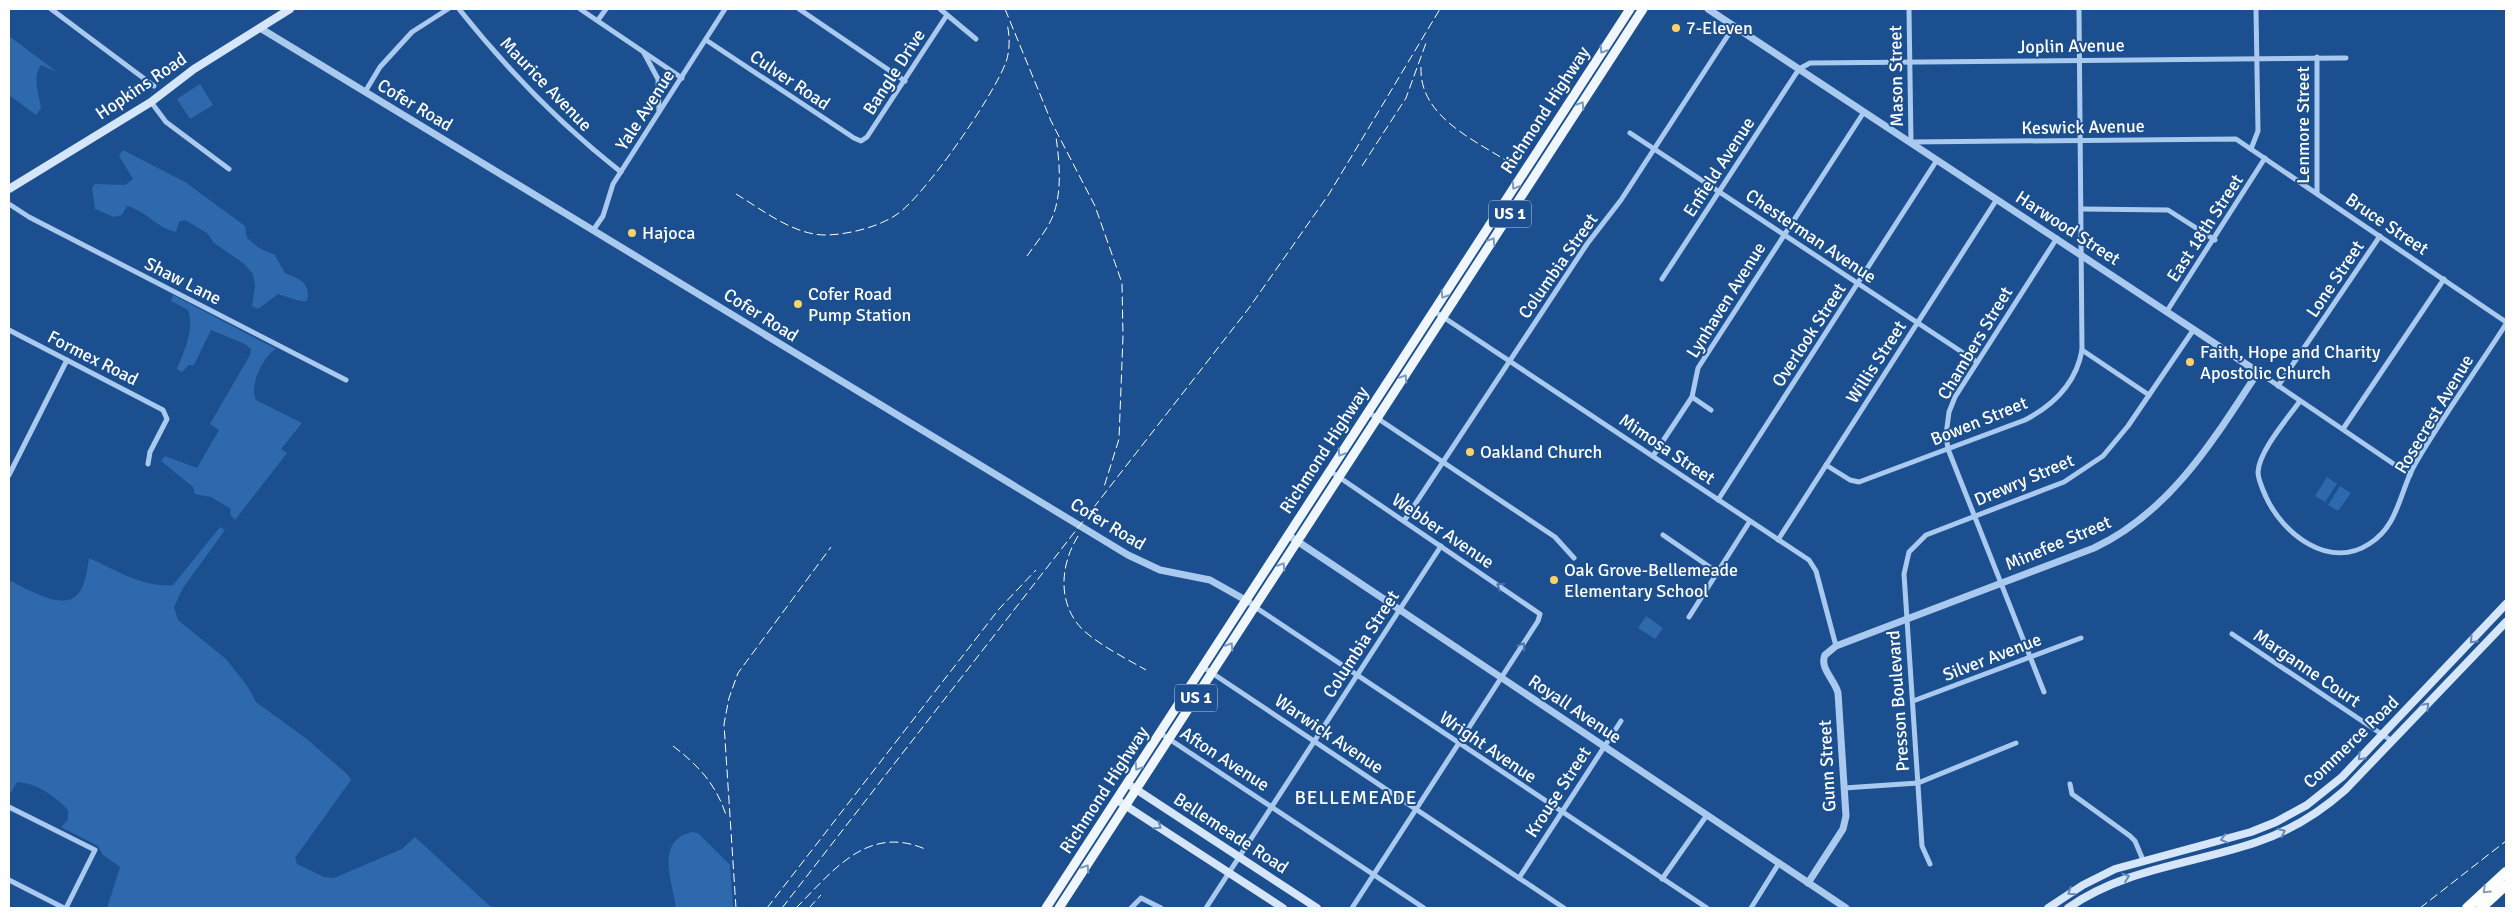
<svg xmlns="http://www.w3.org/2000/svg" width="2515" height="917" viewBox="0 0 2515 917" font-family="Signika,sans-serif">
	<rect width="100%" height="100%" fill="#1b4f8f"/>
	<g fill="#2e69ad">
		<path d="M9,36L57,72L41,65C32,77 39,94 41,108L36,115L9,95Z"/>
		<path d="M200,84L213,105L190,119L177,99Z"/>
		<path d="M123,150L185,182L245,226L247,238L259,248L275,255L285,273C300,279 311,283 307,301H300L278,294L258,309L252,306L255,286L253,274L243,263L214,243L207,233L185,220L179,222L176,232C157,228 146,211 127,206L122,215L114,217L95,209L92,188L95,184L125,185L133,179L119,156Z"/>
		<path d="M173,295L276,349C263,356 249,386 256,400L302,423L281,449L287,453L235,520L230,514L231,509L211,497L195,494L193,487L161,461L165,456L197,468L219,430L210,424L250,355L251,349L245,344L211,330L194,365H189L182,372L177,369C184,351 195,329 188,310L171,301Z"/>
		<path d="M2327,477L2337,484L2325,502L2315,496Z"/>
		<path d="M2340,486L2351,493L2338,511L2328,505Z"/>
		<path d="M220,527L225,530L183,588L174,607L178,620L226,659L248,687L256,702L308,740L348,775L351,780L295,858L297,864L324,877L334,878L402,849L415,837L492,908H107L120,867L103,855L98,846L61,827L68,820V810C55,796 36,783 17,782L9,796V580C25,588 62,611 77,595C86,586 87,570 89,558C116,570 143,588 173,585Z"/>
		<path d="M1646,616L1663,628L1655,639L1638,628Z"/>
		<path d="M692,832L698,833L730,865L733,908H676C673,882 654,841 692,832Z"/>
	</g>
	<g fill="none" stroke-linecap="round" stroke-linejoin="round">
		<g stroke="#a9c9ee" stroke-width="5">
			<path d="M51,9L154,86"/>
			<path d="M459,9C506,68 561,125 621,172"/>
			<path d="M580,9L682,78"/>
			<path d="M799,9L905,81"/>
			<path d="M940,9L976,39"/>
			<path d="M1909,9L1911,142L2236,139L2506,322"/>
			<path d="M598,20L606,9"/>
			<path d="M706,40L854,138L861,141L867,137L947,15"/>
			<path d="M644,53L658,79L659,111"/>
			<path d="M365,92L380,67L412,32L448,9"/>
			<path d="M151,102L166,122L229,169"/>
			<path d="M1630,133L1977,362"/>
			<path d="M2251,149L2258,131L2256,9"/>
			<path d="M2317,193V57"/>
			<path d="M9,204L29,217L346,380"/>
			<path d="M2081,209L2168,210L2215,240"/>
			<path d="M594,229L603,216L613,184L725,9"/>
			<path d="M1662,279L1799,69L1810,63L2346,58"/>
			<path d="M1434,311L1809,560L1816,571L1836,646"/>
			<path d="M2167,311L2265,158"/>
			<path d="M9,330L163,410L167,419L150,452L148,464"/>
			<path d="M2082,350L2149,395"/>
			<path d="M2258,372L2410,475"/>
			<path d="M2278,386L2380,236"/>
			<path d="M1692,397L1711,410"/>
			<path d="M2300,401C2288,418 2259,451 2258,472C2258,480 2263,490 2266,497C2283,534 2329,570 2369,544C2399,525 2399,493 2415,464C2443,416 2476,371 2506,324"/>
			<path d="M1368,412L1555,537L1574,558"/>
			<path d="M2343,429L2444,279"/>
			<path d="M1653,456L1692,397L1698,368L1864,112"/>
			<path d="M1826,465L1850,480L1859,482L2025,420C2054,405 2076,384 2082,350L2079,9"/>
			<path d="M1330,471L1540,614L1538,621L1352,908"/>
			<path d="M9,475L67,360"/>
			<path d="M1718,500L1937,160"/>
			<path d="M1404,521L1587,244L1621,200L1734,26"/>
			<path d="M1663,535L1717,572"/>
			<path d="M1778,540L1997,199"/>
			<path d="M1255,607L1707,908"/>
			<path d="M1689,617L1750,521"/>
			<path d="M2232,634L2392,741"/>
			<path d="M1203,667L1564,908"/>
			<path d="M2044,692L1948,449L1946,435L1949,412L1955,397L2057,238"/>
			<path d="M1913,701L2081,638"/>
			<path d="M1160,733L1424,908"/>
			<path d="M2070,784L2072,794L2130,836L2135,841L2143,860"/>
			<path d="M1844,788L1918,783L2016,743"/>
			<path d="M9,807L95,850L66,908"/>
			<path d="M1930,864L1922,846L1904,574L1909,552L1926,535L2064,482L2103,456L2128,426L2194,329"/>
			<path d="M1519,878L1621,721"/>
			<path d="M1662,879L1707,815"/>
			<path d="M9,880L64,908"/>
			<path d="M1131,908L1141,898L1161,908"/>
			<path d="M1206,908L1441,546"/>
			<path d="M1751,908L1779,863"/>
		</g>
		<g stroke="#a9c9ee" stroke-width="7">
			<path d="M1708,9L2258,372C2213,441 2170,512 2094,548L1836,646L1825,655C1819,668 1835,680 1838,693L1846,816L1843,829L1808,883"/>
			<path d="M260,28L1128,555L1160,570L1210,580L1249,602"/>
			<path d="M1288,535L1846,908"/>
		</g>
		<g stroke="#d6e6fa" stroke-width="8">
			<path d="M9,189L151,102L194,69L290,9"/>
			<path d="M1128,784L1317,908"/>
			<path d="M1117,800L1283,908"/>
			<path d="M2048,908L2083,885L2115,869L2251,832L2276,822L2307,805L2342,777L2506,604"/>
			<path d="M2068,908C2125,868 2193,864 2257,842C2290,831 2319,813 2345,790L2506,622"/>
		</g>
		<g stroke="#f0f6ff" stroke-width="9">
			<path d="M1046,908L1630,9"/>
			<path d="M1059,908L1643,9"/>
		</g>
		<g stroke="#fff" stroke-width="10">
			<path d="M2467,908L2506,872"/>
			<path d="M2481,908L2506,885"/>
		</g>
		<g stroke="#fff" stroke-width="1" stroke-dasharray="9 4" stroke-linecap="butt">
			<path d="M1005,9L1051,121L1095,206L1122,283L1123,336L1119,439L1104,487"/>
			<path d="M1421,67C1419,117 1475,140 1510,163"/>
			<path d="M1362,166L1406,98L1426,43"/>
			<path d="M736,194C763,210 794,236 828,235C850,234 878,227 896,215C925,196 994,95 1006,62C1010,51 1010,35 1007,24"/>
			<path d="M1027,256C1034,246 1043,235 1049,224C1063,199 1060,165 1056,137"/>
			<path d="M1078,536C1060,565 1057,604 1083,630C1101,646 1125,658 1146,670"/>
			<path d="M673,746C698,765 716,784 726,815"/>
			<path d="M736,908L724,724L729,698L738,673L831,547"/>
			<path d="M767,908L999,609L1036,570"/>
			<path d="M782,908L1249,308L1329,194L1440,9"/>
			<path d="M796,908C832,872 867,824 925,849"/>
			<path d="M809,908L821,895"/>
			<path d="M2420,908L2506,841"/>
		</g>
	</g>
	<defs><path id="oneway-chevron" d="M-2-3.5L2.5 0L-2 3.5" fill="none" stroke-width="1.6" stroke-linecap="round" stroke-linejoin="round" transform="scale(1.25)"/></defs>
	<g stroke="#7b9ac1">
		<use href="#oneway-chevron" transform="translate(1603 50) rotate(123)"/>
		<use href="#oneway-chevron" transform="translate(1581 105) rotate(-57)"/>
		<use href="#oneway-chevron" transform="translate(1515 186) rotate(123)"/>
		<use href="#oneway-chevron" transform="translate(1492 241) rotate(-57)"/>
		<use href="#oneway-chevron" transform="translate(1444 295) rotate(123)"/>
		<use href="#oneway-chevron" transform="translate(1404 378) rotate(-57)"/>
		<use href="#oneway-chevron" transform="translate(1341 453) rotate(123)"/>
		<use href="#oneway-chevron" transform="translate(1282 566) rotate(-57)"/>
		<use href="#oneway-chevron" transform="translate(1230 646) rotate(-57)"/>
		<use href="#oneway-chevron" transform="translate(1138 767) rotate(123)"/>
		<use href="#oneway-chevron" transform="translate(1086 868) rotate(-57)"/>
	</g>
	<g stroke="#4674ac">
		<use href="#oneway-chevron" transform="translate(1500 586) rotate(-146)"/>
		<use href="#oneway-chevron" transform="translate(1522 646) rotate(-57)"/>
	</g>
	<g stroke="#668bba">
		<use href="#oneway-chevron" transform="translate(2473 640) rotate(134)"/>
		<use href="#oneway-chevron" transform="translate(2426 706) rotate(-46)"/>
		<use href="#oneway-chevron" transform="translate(2361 757) rotate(134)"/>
		<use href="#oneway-chevron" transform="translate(1158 826) rotate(33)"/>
		<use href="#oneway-chevron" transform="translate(2282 832) rotate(-25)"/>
		<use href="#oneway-chevron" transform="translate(2224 839) rotate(166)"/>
		<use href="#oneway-chevron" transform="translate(2126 877) rotate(-19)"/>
		<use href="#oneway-chevron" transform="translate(2071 892) rotate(147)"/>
	</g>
	<use stroke="#829ec1" href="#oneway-chevron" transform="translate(2486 890) rotate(137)"/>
	<g fill="#ffd166" stroke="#1b4f8f" stroke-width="2">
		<circle cx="1676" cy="28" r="5"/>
		<circle cx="632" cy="233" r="5"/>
		<circle cx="798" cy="304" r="5"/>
		<circle cx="2190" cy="362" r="5"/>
		<circle cx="1470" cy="452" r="5"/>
		<circle cx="1554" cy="580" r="5"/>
	</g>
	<g text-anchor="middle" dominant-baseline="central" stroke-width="4" stroke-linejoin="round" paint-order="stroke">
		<g fill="#1b4f8f" stroke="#bbcadd" stroke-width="1">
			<rect x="1489" y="200.5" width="42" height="27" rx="4"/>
			<rect x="1175" y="684.5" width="42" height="27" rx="4"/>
		</g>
		<g font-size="16" font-weight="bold" fill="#fff">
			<text x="1510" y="214">US 1</text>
			<text x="1196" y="698">US 1</text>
		</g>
		<g font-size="18" fill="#fff" stroke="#1b4f8f" text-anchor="start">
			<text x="1686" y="28">7-Eleven</text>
			<text x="642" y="233">Hajoca</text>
			<text x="808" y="294">Cofer Road<tspan x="808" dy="21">Pump Station</tspan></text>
			<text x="2200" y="352">Faith, Hope and Charity<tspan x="2200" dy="21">Apostolic Church</tspan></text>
			<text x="1480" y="452">Oakland Church</text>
			<text x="1564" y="570">Oak Grove-Bellemeade<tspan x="1564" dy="21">Elementary School</tspan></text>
		</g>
		<g font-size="18" fill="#fff" stroke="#1b4f8f">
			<text transform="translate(2071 46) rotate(-1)">Joplin Avenue</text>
			<text transform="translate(894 72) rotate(-57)">Bangle Drive</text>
			<text transform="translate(1896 76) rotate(-91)">Mason Street</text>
			<text transform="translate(790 80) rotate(34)">Culver Road</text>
			<text transform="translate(546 84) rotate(46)">Maurice Avenue</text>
			<text transform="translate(141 86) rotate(-34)">Hopkins Road</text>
			<text transform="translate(415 105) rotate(31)">Cofer Road</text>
			<text transform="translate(645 110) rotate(-57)">Yale Avenue</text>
			<text transform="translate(1545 110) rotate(-57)">Richmond Highway</text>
			<text transform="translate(2303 125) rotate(-90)">Lenmore Street</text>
			<text transform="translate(2083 127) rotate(-1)">Keswick Avenue</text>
			<text transform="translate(1719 167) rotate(-57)">Enfield Avenue</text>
			<text transform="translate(2387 224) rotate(34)">Bruce Street</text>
			<text transform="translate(2068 228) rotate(33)">Harwood Street</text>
			<text transform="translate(2205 228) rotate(-57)">East 18th Street</text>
			<text transform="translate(1811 236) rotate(34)">Chesterman Avenue</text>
			<text transform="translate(1558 266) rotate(-55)">Columbia Street</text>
			<text transform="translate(2335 279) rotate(-56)">Lone Street</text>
			<text transform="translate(183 281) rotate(27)">Shaw Lane</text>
			<text transform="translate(1726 300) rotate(-58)">Lynhaven Avenue</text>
			<text transform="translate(761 315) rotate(32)">Cofer Road</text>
			<text transform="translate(1809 335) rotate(-57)">Overlook Street</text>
			<text transform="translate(1975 343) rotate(-59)">Chambers Street</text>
			<text transform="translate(93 358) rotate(27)">Formex Road</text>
			<text transform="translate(1876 362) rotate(-57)">Willis Street</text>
			<text transform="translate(2434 414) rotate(-59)">Rosecrest Avenue</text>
			<text transform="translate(1979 421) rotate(-22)">Bowen Street</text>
			<text transform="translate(1667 449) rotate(34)">Mimosa Street</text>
			<text transform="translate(1324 450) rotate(-57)">Richmond Highway</text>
			<text transform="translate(2024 480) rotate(-23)">Drewry Street</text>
			<text transform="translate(1108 524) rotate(31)">Cofer Road</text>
			<text transform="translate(1443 531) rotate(34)">Webber Avenue</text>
			<text transform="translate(2058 543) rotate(-23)">Minefee Street</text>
			<text transform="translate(1361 644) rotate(-57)">Columbia Street</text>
			<text transform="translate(1992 657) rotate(-21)">Silver Avenue</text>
			<text transform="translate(2307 668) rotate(34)">Marganne Court</text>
			<text transform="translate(1898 701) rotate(-94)">Presson Boulevard</text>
			<text transform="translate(1575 709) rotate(34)">Royall Avenue</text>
			<text transform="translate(1329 734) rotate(34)">Warwick Avenue</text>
			<text transform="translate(2351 742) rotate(-44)">Commerce Road</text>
			<text transform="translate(1488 747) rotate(34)">Wright Avenue</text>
			<text transform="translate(1225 759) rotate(33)">Afton Avenue</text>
			<text transform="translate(1827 766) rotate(-93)">Gunn Street</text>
			<text transform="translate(1104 790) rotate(-57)">Richmond Highway</text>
			<text transform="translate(1558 792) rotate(-57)">Krouse Street</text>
			<text transform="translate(1231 833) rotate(33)">Bellemeade Road</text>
		</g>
		<g font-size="19" letter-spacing="1" fill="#fff" stroke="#1b4f8f">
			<text x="1356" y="798">BELLEMEADE</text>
		</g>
	</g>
	<rect width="2515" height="917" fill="none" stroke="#ffffff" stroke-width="20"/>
</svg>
